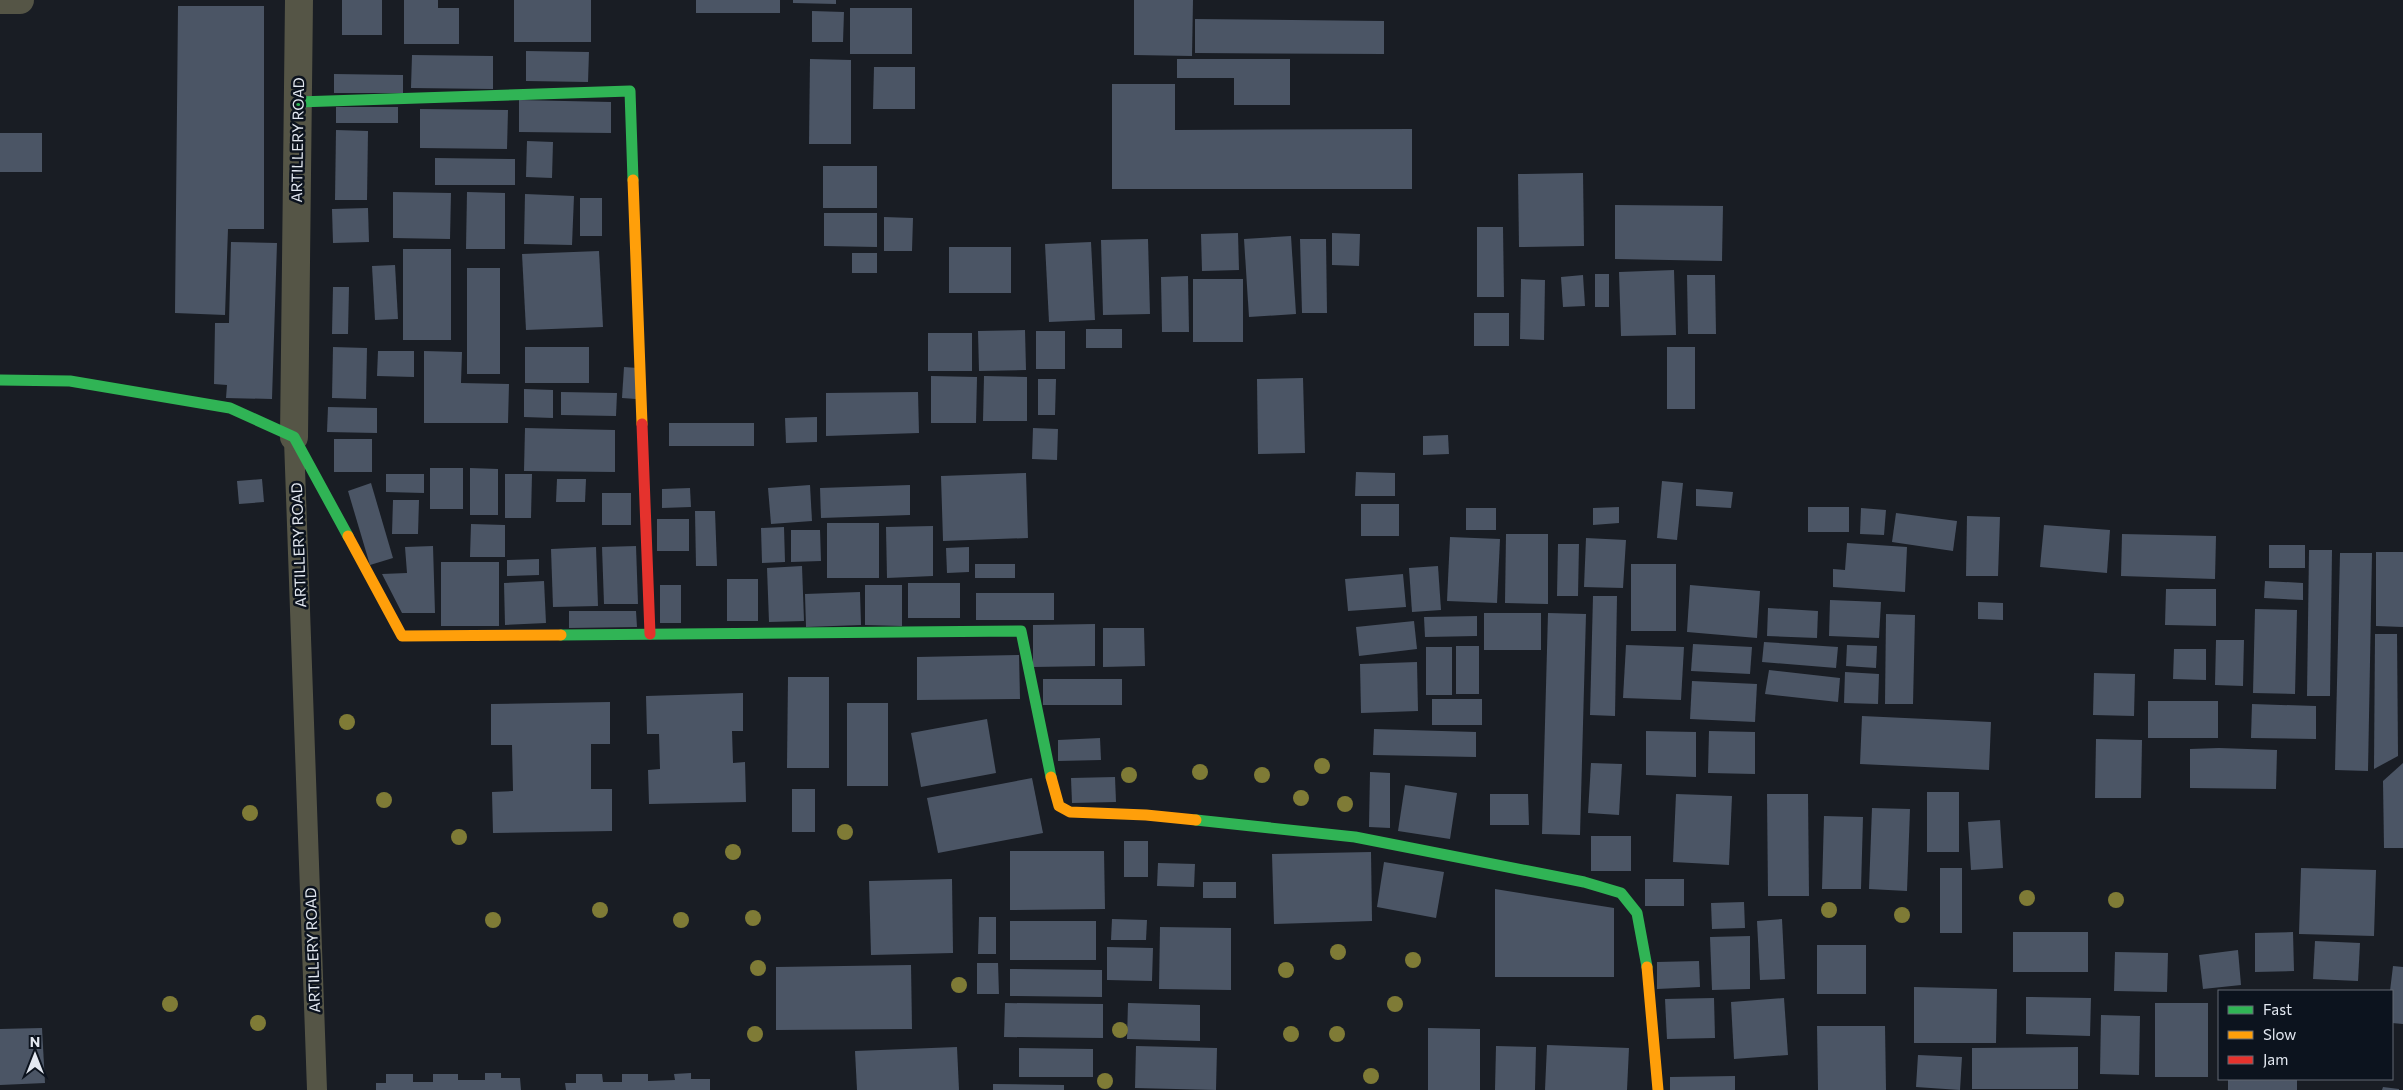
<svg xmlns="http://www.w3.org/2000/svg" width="2403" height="1090" viewBox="0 0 2403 1090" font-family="Commissioner,sans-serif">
	<rect width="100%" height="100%" fill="#191d24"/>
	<g fill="#4b5565">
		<rect x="342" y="0" width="40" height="35"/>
		<path d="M404,0H438V8H459V44H404Z"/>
		<rect x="514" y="0" width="77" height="42"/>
		<rect x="696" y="0" width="84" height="13"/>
		<path d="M793,0H836V4L793,3Z"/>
		<path d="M1134,0H1193L1192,56L1134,55Z"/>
		<path d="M178,6H264V229H228L225,315L175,313Z"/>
		<rect x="850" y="8" width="62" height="46"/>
		<path d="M812,11L844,12L843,42H812Z"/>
		<path d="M1195,19L1384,21V54L1195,53Z"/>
		<path d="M526,51L589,52L588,82L526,81Z"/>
		<path d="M412,55L493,56V89L411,88Z"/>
		<path d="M810,59L851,60V144H809Z"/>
		<path d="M1177,59H1290V105H1234V78H1177Z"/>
		<path d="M874,67H915V109H873Z"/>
		<path d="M334,74L403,75V93H334Z"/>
		<path d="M1112,84H1175V130L1412,129V189H1112Z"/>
		<path d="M519,100L611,102V133L519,132Z"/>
		<rect x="336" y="107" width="62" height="16"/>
		<path d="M420,109L508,110L507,149L420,148Z"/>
		<path d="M336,130L368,131L367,200H335Z"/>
		<rect x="0" y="133" width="42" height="39"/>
		<path d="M527,141L553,142L552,178L526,177Z"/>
		<path d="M435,158L515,159V185H435Z"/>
		<rect x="823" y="166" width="54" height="42"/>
		<path d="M1583,173L1584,246L1519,247L1518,174Z"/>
		<path d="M393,192L451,193L450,239L393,238Z"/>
		<path d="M467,192L505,193V249H466Z"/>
		<path d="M525,194L574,196L572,245L524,244Z"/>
		<rect x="580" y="198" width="22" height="38"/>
		<path d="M1615,205L1723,206L1722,261L1615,259Z"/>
		<path d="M368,208L369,242L333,243L332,209Z"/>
		<path d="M824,213H877V247L824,246Z"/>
		<path d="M884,217L913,218L912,251H884Z"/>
		<path d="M1477,227H1503L1504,297H1477Z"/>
		<path d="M1238,233L1239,270L1202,271L1201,234Z"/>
		<path d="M1332,233L1360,234L1359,266L1332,265Z"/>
		<path d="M1291,236L1296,314L1249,317L1244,239Z"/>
		<path d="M1148,239L1150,314L1103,315L1101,240Z"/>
		<path d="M1300,239H1326L1327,313H1302Z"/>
		<path d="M231,242L277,243L272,399L226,398L227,385L214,384L215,323H229Z"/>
		<path d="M1091,242L1095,320L1049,322L1045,244Z"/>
		<rect x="949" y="247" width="62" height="46"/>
		<rect x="403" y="249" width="48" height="91"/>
		<path d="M599,251L603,327L526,330L522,254Z"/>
		<rect x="852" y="253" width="25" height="20"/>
		<path d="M395,265L398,319L375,320L372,266Z"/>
		<rect x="467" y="268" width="33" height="106"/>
		<path d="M1674,270L1676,335L1621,336L1619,272Z"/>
		<rect x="1595" y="274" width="14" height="33"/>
		<path d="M1583,275L1585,306L1563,307L1561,277Z"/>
		<path d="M1687,275H1715L1716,334H1688Z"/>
		<path d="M1188,276L1189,332H1162L1161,277Z"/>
		<rect x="1193" y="279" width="50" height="63"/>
		<path d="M1521,279L1545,280L1544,340L1520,339Z"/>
		<path d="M333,287H349L348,334H332Z"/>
		<rect x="1474" y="313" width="35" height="33"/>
		<rect x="1086" y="329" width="36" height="19"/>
		<path d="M1025,330L1026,370L979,371L978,331Z"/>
		<rect x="1036" y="331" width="29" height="38"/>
		<rect x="928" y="333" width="44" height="38"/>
		<path d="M333,347L367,348L366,399L332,398Z"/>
		<rect x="525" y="347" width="64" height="36"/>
		<rect x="1667" y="347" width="28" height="62"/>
		<path d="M378,351H414V377L377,376Z"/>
		<path d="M424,351L462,352L461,383L509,384L508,423H424Z"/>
		<path d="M624,367L638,368L636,399L622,398Z"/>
		<path d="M931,376L977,377L976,423H931Z"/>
		<path d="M984,376L1027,377V421H983Z"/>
		<path d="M1303,378L1305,453L1258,454L1257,379Z"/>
		<path d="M1038,379H1056L1055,415H1038Z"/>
		<path d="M524,389L553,390V418L524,417Z"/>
		<path d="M561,392L617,393L616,416L561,415Z"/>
		<path d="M918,392L919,433L826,436V393Z"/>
		<path d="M328,407L377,408V433L327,432Z"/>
		<path d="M817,417V442L786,443L785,418Z"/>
		<rect x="669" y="423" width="85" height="23"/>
		<path d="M525,428L615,430V472L524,471Z"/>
		<path d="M1033,428L1058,429L1057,460L1032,459Z"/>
		<path d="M1448,435L1449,454L1423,455V436Z"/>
		<rect x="334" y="439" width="38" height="33"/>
		<rect x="430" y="468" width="33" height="41"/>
		<path d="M470,468L498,469V515H470Z"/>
		<path d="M1356,472L1395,473V496H1355Z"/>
		<path d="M1026,473L1028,538L943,541L941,476Z"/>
		<path d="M386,474H424V493L386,492Z"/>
		<path d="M505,474H532L531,518H505Z"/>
		<path d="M262,479L264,502L239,504L237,481Z"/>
		<path d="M557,479H586L585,502H556Z"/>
		<path d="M1662,481L1683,483L1677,540L1657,538Z"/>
		<path d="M371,483L393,558L370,565L348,491Z"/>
		<path d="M810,485L812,521L771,524L768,488Z"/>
		<path d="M910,485V515L821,518L820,488Z"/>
		<path d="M690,488L691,507L662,508V489Z"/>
		<path d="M1696,489L1733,492L1731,508L1696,506Z"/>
		<rect x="602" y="493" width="29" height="32"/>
		<path d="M393,500H419L418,534H392Z"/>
		<rect x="1361" y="504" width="38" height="32"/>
		<path d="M1619,507V523L1593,525V508Z"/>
		<rect x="1808" y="507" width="41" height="25"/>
		<rect x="1466" y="508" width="30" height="22"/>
		<path d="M1861,508L1886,510L1884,535L1860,534Z"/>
		<path d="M695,511H715L717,566H696Z"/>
		<path d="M1896,513L1957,521L1953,551L1892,542Z"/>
		<path d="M1967,516L2000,517L1998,576H1966Z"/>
		<rect x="657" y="519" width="32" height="32"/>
		<rect x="827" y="523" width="52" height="55"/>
		<path d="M471,524L505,525V557H470Z"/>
		<path d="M2044,525L2110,530L2107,573L2040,567Z"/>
		<path d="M933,526V576L887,578L886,527Z"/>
		<path d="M784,527L785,562L762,563L761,528Z"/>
		<path d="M791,530H820L821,561L791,562Z"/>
		<path d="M1506,534H1548V604L1505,603Z"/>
		<path d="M2122,534L2216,536L2215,579L2121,576Z"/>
		<path d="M1450,537L1500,539L1497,603L1447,601Z"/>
		<path d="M1586,538L1626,540L1623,588L1584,587Z"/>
		<path d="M1847,543L1907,547L1905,592L1833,587V569L1845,570Z"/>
		<path d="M1558,544H1579L1578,596H1557Z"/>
		<rect x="2269" y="545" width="36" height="23"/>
		<path d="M433,546L435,613H402L382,574L407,573L405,547Z"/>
		<path d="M636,546L638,604H604L602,547Z"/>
		<path d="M596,547L598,606L553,607L551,549Z"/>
		<path d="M969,547V572L947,573L946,548Z"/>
		<path d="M2309,550H2332L2330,696H2307Z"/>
		<path d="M2376,552H2403V627L2376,626Z"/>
		<path d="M2340,553H2372L2368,771L2335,770Z"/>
		<path d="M539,559V575L507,576V560Z"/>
		<rect x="441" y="562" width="58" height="64"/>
		<rect x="975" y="564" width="40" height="14"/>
		<rect x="1631" y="564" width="45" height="67"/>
		<path d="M802,566L804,621L769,622L767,568Z"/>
		<path d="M1438,566L1441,610L1412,612L1409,568Z"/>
		<path d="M1403,574L1406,607L1348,611L1345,579Z"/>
		<rect x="727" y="579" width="31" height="42"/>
		<path d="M544,581L546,623L505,625L504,583Z"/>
		<path d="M2265,581L2303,583V600L2264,598Z"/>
		<rect x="908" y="583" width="52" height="35"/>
		<rect x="660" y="585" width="21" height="38"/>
		<path d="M865,585H902V626L865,625Z"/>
		<path d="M1690,585L1760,591L1757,638L1687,632Z"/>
		<path d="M2166,589H2216V626L2165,625Z"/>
		<path d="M860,592L861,625L806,627L805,594Z"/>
		<rect x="976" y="593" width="78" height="27"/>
		<path d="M1593,596H1617L1615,716L1590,715Z"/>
		<path d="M1830,600L1881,602L1879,638L1829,636Z"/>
		<path d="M1978,602L2003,603V620L1978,619Z"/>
		<path d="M1768,608L1818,611L1817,638L1767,636Z"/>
		<path d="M2255,609L2297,610L2295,694L2253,693Z"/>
		<path d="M569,611H636L637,627L569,628Z"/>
		<rect x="1484" y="613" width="57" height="37"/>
		<path d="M1548,613L1586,614L1580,835L1542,834Z"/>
		<path d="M1886,614L1915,615L1913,704H1885Z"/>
		<path d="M1477,616V636L1425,637L1424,617Z"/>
		<path d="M1414,621L1417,649L1359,656L1356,627Z"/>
		<path d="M1095,624V666L1033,667V625Z"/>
		<path d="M1103,628H1144L1145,666L1103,667Z"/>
		<path d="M2375,634H2397L2398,756L2374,769Z"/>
		<path d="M2216,640H2244L2243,686L2215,685Z"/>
		<path d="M1764,642L1838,647L1836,668L1762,662Z"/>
		<path d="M1693,644L1752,647L1750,674L1691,671Z"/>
		<path d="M1626,645L1684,647L1681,700L1623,698Z"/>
		<path d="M1847,645L1877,646L1876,668L1846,666Z"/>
		<rect x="1456" y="646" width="23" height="48"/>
		<rect x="1426" y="647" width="26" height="48"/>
		<path d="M2174,649H2206V680L2173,679Z"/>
		<path d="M1019,655L1020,699L917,700V657Z"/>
		<path d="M1417,662L1418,711L1361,713L1360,664Z"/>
		<path d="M1769,670L1840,678L1838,702L1765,694Z"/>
		<path d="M1845,672L1879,674L1878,704L1844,703Z"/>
		<path d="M2094,673L2135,674L2134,716L2093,715Z"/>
		<path d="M788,677H829V768H787Z"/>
		<rect x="1043" y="679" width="79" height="26"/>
		<path d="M1692,681L1757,684L1755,722L1690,719Z"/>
		<path d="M743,693V731H732L733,763L745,762L746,802L649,804L648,770L660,769L659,734H647L646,696Z"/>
		<rect x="1432" y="699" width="50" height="26"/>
		<rect x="2148" y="701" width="70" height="37"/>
		<path d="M610,702V744H591V789H612V831L493,833L492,792L513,791L512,745H491V704Z"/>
		<rect x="847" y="703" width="41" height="83"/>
		<path d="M2252,704L2316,706V739L2251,738Z"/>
		<path d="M1862,716L1991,722L1989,770L1860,764Z"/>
		<path d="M987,719L996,773L921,787L911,733Z"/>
		<path d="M1374,729L1476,732V757L1373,755Z"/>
		<path d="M1646,731L1696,732V777L1646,775Z"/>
		<path d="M1709,731L1755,732V774L1708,773Z"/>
		<path d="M1100,738L1101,760L1058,761V740Z"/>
		<path d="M2096,739L2142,740L2141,798H2095Z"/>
		<path d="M2219,748L2277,750L2276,789L2190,788V749Z"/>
		<path d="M1591,763L1622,764L1619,815L1588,813Z"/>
		<path d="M2403,763V848H2384L2383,781Z"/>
		<path d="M1370,772L1390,773V828L1369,827Z"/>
		<path d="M1115,777L1116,802L1072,803L1071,778Z"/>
		<path d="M1032,778L1043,833L938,853L927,798Z"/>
		<path d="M1405,785L1457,793L1450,839L1398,831Z"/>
		<rect x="792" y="789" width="23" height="43"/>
		<rect x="1927" y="792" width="32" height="60"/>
		<path d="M1490,794H1528L1529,825H1490Z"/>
		<path d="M1676,794L1732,796L1729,865L1673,862Z"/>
		<path d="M1767,794H1808L1809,896H1768Z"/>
		<path d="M1872,808L1910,809L1907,891L1869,889Z"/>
		<path d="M1824,816L1863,817L1861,889H1822Z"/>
		<path d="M2000,820L2003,868L1971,870L1968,822Z"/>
		<rect x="1591" y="836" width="40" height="35"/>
		<rect x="1124" y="841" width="24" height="36"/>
		<path d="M1010,851H1104L1105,909L1010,910Z"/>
		<path d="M1371,852L1372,921L1274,924L1272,854Z"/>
		<path d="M1384,862L1444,872L1436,918L1377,907Z"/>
		<path d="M1158,863L1195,864L1194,887L1157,886Z"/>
		<rect x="1940" y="868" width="22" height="65"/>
		<path d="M2301,868L2376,870L2374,936L2299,934Z"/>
		<path d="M952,879L953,953L871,955L869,881Z"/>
		<rect x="1645" y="879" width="39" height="27"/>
		<rect x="1203" y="882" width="33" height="16"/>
		<path d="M1495,889L1614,908V977H1495Z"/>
		<path d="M1744,902L1745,928L1712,929L1711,903Z"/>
		<path d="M979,917H996V954H978Z"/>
		<path d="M1112,919L1147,920L1146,940H1111Z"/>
		<path d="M1782,919L1785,979L1760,980L1757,921Z"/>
		<rect x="1010" y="921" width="86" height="39"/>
		<path d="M1160,927L1231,928V990L1159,989Z"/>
		<rect x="2013" y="932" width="75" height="40"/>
		<path d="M2293,932L2294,971L2255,972V933Z"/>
		<path d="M1750,936V989L1712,990L1710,937Z"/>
		<path d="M2315,941L2360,943L2358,981L2313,979Z"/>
		<rect x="1817" y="945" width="49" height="49"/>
		<path d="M1107,947L1153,948L1152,981L1107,980Z"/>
		<path d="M2238,950L2241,985L2203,989L2199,955Z"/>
		<path d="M2115,952L2168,953L2167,992L2114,991Z"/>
		<path d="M1699,961L1700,987L1657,989V962Z"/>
		<path d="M977,963H998L999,994H977Z"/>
		<path d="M911,965L912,1029L776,1030V967Z"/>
		<path d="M2393,966L2403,967V1024L2392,1023V991H2390Z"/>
		<path d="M1010,969L1102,970V997L1010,996Z"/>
		<path d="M1914,987L1997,989L1996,1043H1914Z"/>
		<path d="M2026,997L2091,998L2090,1036L2026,1034Z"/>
		<path d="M1714,998L1715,1038L1667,1039L1665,999Z"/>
		<path d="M1784,998L1788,1055L1734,1059L1731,1002Z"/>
		<path d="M1005,1003L1103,1004V1038L1004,1037Z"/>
		<path d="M1128,1003L1200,1005V1041L1127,1039Z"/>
		<rect x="2155" y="1003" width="53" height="74"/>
		<path d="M2101,1015L2140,1016L2139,1075L2100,1074Z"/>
		<path d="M1817,1026H1885L1886,1090H1818Z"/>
		<path d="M42,1028L45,1083L0,1085V1029Z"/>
		<path d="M1428,1028L1480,1029V1090H1428Z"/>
		<path d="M1547,1045L1629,1048L1627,1090H1545Z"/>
		<path d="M1136,1046L1217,1048L1216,1090L1135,1088Z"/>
		<path d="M1496,1046L1536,1047L1535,1090H1495Z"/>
		<path d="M957,1047L959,1090H857L855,1051Z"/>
		<path d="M2078,1047V1089H1972V1048Z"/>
		<path d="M1019,1048L1093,1049V1077H1019Z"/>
		<path d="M1918,1055L1962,1057L1960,1090L1916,1087Z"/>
		<path d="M485,1073H501V1078H520L521,1090H376V1083H386V1074H413V1082H433V1074H458V1080H485Z"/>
		<path d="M691,1073V1079H710V1090H566L565,1083H576V1074H602L603,1082H622V1074H648V1081L675,1080L674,1074Z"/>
		<path d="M1735,1076V1090H1670V1077Z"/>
		<rect x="2228" y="1079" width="69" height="11"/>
		<path d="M993,1084L1064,1085V1090H993Z"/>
		<path d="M2383,1087L2399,1089V1090H2382Z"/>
	</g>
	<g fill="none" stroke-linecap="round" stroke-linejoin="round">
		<path stroke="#555546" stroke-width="20" d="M294,440L317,1090"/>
		<g stroke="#555546" stroke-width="28">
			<path d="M0,0H20"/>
			<path d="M294,437L299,0"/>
		</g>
		<g stroke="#30b455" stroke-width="11">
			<path d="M298,102L630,91L633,180"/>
			<path d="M0,380L70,381L230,408L294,437L348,536"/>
			<path d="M561,635L1021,631L1051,777"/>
			<path d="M1196,820L1355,837L1584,882L1621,893L1637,913L1647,967"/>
		</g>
		<g stroke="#ff9f0a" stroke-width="11">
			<path d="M633,180L642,424"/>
			<path d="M348,536L402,636L561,635"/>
			<path d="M1051,777L1059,806L1070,812L1146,815L1196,820"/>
			<path d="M1647,967L1658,1090"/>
		</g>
		<path stroke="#e5322d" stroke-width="11" d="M642,424L650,634"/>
	</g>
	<g fill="#7f7b36">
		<circle cx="347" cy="722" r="8"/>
		<circle cx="1322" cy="766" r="8"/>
		<circle cx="1200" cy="772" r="8"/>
		<circle cx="1129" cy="775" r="8"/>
		<circle cx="1262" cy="775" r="8"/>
		<circle cx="1301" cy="798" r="8"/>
		<circle cx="384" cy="800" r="8"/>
		<circle cx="1345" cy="804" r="8"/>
		<circle cx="250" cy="813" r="8"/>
		<circle cx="845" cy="832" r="8"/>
		<circle cx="459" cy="837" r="8"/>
		<circle cx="733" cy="852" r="8"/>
		<circle cx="2027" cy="898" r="8"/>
		<circle cx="2116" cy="900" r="8"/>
		<circle cx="600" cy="910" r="8"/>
		<circle cx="1829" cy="910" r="8"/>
		<circle cx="1902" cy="915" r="8"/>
		<circle cx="753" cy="918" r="8"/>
		<circle cx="493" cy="920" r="8"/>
		<circle cx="681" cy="920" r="8"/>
		<circle cx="1338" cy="952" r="8"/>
		<circle cx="1413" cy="960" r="8"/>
		<circle cx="758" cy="968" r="8"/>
		<circle cx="1286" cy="970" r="8"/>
		<circle cx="959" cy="985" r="8"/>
		<circle cx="170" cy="1004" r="8"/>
		<circle cx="1395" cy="1004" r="8"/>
		<circle cx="258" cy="1023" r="8"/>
		<circle cx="1120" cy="1030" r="8"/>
		<circle cx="755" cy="1034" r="8"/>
		<circle cx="1291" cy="1034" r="8"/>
		<circle cx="1337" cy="1034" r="8"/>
		<circle cx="1371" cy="1076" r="8"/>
		<circle cx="1105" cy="1081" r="8"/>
	</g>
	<g text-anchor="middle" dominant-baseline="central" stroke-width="5" stroke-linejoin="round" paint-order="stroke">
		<g font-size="15" fill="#e3e8f1" stroke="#0c131e">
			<text transform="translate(297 140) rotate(-89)">ARTILLERY ROAD</text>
			<text transform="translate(298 545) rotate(-92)">ARTILLERY ROAD</text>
			<text transform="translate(312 950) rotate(-92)">ARTILLERY ROAD</text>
		</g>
	</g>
	<rect x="2218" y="990" width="175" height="90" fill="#0c131e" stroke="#626872"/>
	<rect x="2228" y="1006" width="25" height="8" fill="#30b455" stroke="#626872"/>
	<text x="2263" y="1015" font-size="15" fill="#e3e8f1">Fast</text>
	<rect x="2228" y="1031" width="25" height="8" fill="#ff9f0a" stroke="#626872"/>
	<text x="2263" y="1040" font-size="15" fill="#e3e8f1">Slow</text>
	<rect x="2228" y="1056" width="25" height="8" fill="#e5322d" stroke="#626872"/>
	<text x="2263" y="1065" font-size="15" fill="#e3e8f1">Jam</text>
	<g transform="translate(35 1055)" stroke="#0c131e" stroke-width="4" paint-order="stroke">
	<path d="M0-4L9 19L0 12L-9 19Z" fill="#e3e8f1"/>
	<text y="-8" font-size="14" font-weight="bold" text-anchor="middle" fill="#e3e8f1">N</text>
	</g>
</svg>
